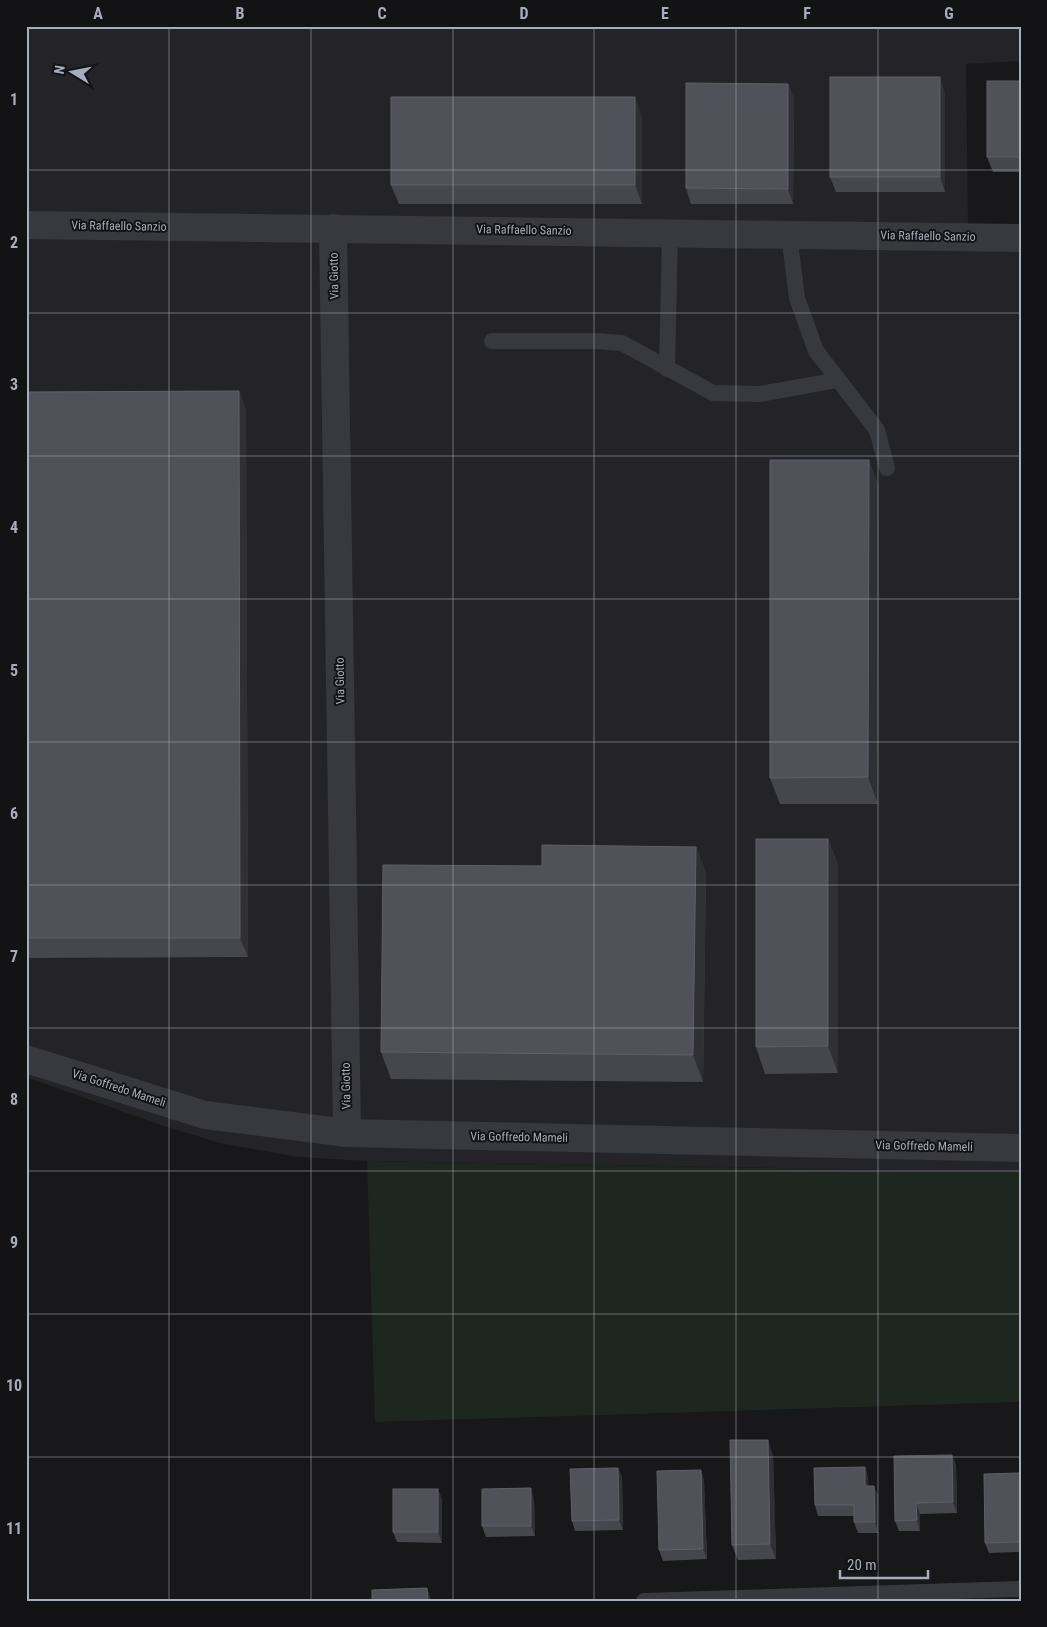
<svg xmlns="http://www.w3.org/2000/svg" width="1047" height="1627" viewBox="0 0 1047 1627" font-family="'Roboto Condensed',sans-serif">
	<rect width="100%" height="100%" fill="#18171a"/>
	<path fill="#242327" d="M26,26H1021V61L966,64L968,226H1021V1172L367,1161L298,1157L223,1144L158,1124L26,1077Z"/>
	<path fill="#1d261f" d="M367,1161L1021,1172V1402L375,1422Z"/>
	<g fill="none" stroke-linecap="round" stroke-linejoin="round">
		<g stroke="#38393f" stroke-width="16">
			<path d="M789,234L797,298L816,351L877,430L887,468"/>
			<path d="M492,341H596L622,343L713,393L760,394L838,380"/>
			<path d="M667,369L670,232"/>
			<path d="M644,1601L1021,1589"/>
		</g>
		<g stroke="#38393f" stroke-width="28">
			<path d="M26,225L1021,238"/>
			<path d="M333,228L347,1133"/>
			<path d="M26,1059L205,1115L347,1133L1021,1148"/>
		</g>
	</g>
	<g fill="#46474d">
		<path d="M1021,81V172H993L987,157Z"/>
		<path d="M788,84L794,99L793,204H691L686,188Z"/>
		<path d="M945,93V192H836L830,177Z"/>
		<path d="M642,117V204H399L391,185Z"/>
		<path d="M239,391L246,411L248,957L28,958L26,954V392Z"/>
		<path d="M869,460L879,487L878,804H780L770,778Z"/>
		<path d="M828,839L838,865V1073L765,1074L756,1047Z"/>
		<path d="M696,847L706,873L703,1082L391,1079L381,1052L542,866Z"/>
		<path d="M773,1455L776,1559L738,1560L732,1545Z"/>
		<path d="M952,1455L956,1465L957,1513L920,1514V1531H899L895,1521Z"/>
		<path d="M865,1467L868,1478V1486H874L878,1496V1533H858L854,1522V1516H818L815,1505Z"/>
		<path d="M618,1468L622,1478L623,1530L575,1531L572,1521Z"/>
		<path d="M701,1470L704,1481L707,1559L663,1561L659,1550Z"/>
		<path d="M1021,1473V1552L989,1553L985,1543Z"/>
		<path d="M438,1489L442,1500V1543L397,1542L393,1532Z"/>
		<path d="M534,1499L535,1536L486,1537L482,1526Z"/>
	</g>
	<g fill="#2f2f34">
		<path d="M940,77L945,93V192L940,177Z"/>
		<path d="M788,84L794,99L793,204L788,189Z"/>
		<path d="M635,97L642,117V204L635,185Z"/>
		<path d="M239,391L246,411L248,957L240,938Z"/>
		<path d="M869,460L879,487L878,804L868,777Z"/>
		<path d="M828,839L838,865V1073L828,1046Z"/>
		<path d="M696,847L706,873L703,1082L693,1055Z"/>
		<path d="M768,1440L773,1455L776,1559L770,1544Z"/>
		<path d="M952,1455L956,1465L957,1513L953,1502Z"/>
		<path d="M865,1467L868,1478L869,1496L865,1486Z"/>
		<path d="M618,1468L622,1478L623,1530L619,1520Z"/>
		<path d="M701,1470L704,1481L707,1559L703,1549Z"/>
		<path d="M874,1486L878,1496V1533L875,1522Z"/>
		<path d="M531,1488L534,1499L535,1536L531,1526Z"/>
		<path d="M438,1489L442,1500V1543L438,1532Z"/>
		<path d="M916,1503L920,1514V1531L917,1520Z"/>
		<path d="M427,1588L431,1599V1601H428Z"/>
	</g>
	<g fill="#515259" stroke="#5e6068">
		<rect x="830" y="77" width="110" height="100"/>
		<rect x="987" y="81" width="34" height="76"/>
		<path d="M686,83L788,84V189L686,188Z"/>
		<rect x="391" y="97" width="244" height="88"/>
		<path d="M239,391L240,938H26V392Z"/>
		<path d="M770,460H869L868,777L770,778Z"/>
		<path d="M756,839H828V1046L756,1047Z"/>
		<path d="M542,845L696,847L693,1055L381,1052L383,865L542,866Z"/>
		<path d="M730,1440H768L770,1544L732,1545Z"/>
		<path d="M952,1455L953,1502L916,1503L917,1520L895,1521L894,1456Z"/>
		<path d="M865,1467V1486H874L875,1522H854V1505H815L814,1468Z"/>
		<path d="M618,1468L619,1520L572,1521L570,1469Z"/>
		<path d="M701,1470L703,1549L659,1550L657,1471Z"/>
		<path d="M1021,1473V1542L985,1543L984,1474Z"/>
		<path d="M531,1488V1526H482V1489Z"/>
		<rect x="393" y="1489" width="45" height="43"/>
		<path d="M427,1588L428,1601H372V1590Z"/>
	</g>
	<path fill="none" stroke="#a8adbb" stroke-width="1" stroke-opacity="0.55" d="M169,26V1601M311,26V1601M453,26V1601M594,26V1601M736,26V1601M878,26V1601M26,170H1021M26,313H1021M26,456H1021M26,599H1021M26,742H1021M26,885H1021M26,1028H1021M26,1171H1021M26,1314H1021M26,1457H1021"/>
	<g text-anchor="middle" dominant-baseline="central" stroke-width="4" stroke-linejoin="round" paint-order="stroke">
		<g font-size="12" fill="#a8adbb" stroke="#131215">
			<text transform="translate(119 226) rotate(1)">Via Raffaello Sanzio</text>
			<text transform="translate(524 230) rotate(1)">Via Raffaello Sanzio</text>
			<text transform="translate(928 236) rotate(1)">Via Raffaello Sanzio</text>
			<text transform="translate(334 276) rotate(-91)">Via Giotto</text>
			<text transform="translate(340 681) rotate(-91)">Via Giotto</text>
			<text transform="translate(346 1086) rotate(-91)">Via Giotto</text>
			<text transform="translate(119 1088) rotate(18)">Via Goffredo Mameli</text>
			<text transform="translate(519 1137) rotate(1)">Via Goffredo Mameli</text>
			<text transform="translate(924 1146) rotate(1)">Via Goffredo Mameli</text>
		</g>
	</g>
	<rect width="1047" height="1627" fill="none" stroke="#131215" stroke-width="55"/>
	<g transform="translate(72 72) rotate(280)" stroke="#131215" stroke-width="4" paint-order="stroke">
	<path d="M0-4L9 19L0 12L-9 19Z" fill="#a8adbb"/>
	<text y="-8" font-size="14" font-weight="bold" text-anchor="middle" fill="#a8adbb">N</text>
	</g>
	<path d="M840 1570v8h88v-8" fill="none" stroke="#a8adbb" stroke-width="2.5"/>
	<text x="847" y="1570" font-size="15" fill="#a8adbb" stroke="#131215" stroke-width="4" paint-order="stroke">20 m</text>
	<rect x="28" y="28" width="992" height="1572" fill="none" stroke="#a8adbb" stroke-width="2"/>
	<g font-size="16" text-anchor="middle" font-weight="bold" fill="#a8adbb">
		<text x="98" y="19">A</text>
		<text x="240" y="19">B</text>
		<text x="382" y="19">C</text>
		<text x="524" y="19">D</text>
		<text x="665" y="19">E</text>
		<text x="807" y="19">F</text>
		<text x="949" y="19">G</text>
		<text x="14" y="105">1</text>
		<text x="14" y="248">2</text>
		<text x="14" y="390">3</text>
		<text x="14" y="533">4</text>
		<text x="14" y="676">5</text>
		<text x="14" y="819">6</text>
		<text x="14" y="962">7</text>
		<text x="14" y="1105">8</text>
		<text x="14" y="1248">9</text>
		<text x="14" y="1391">10</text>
		<text x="14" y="1534">11</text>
	</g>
</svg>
